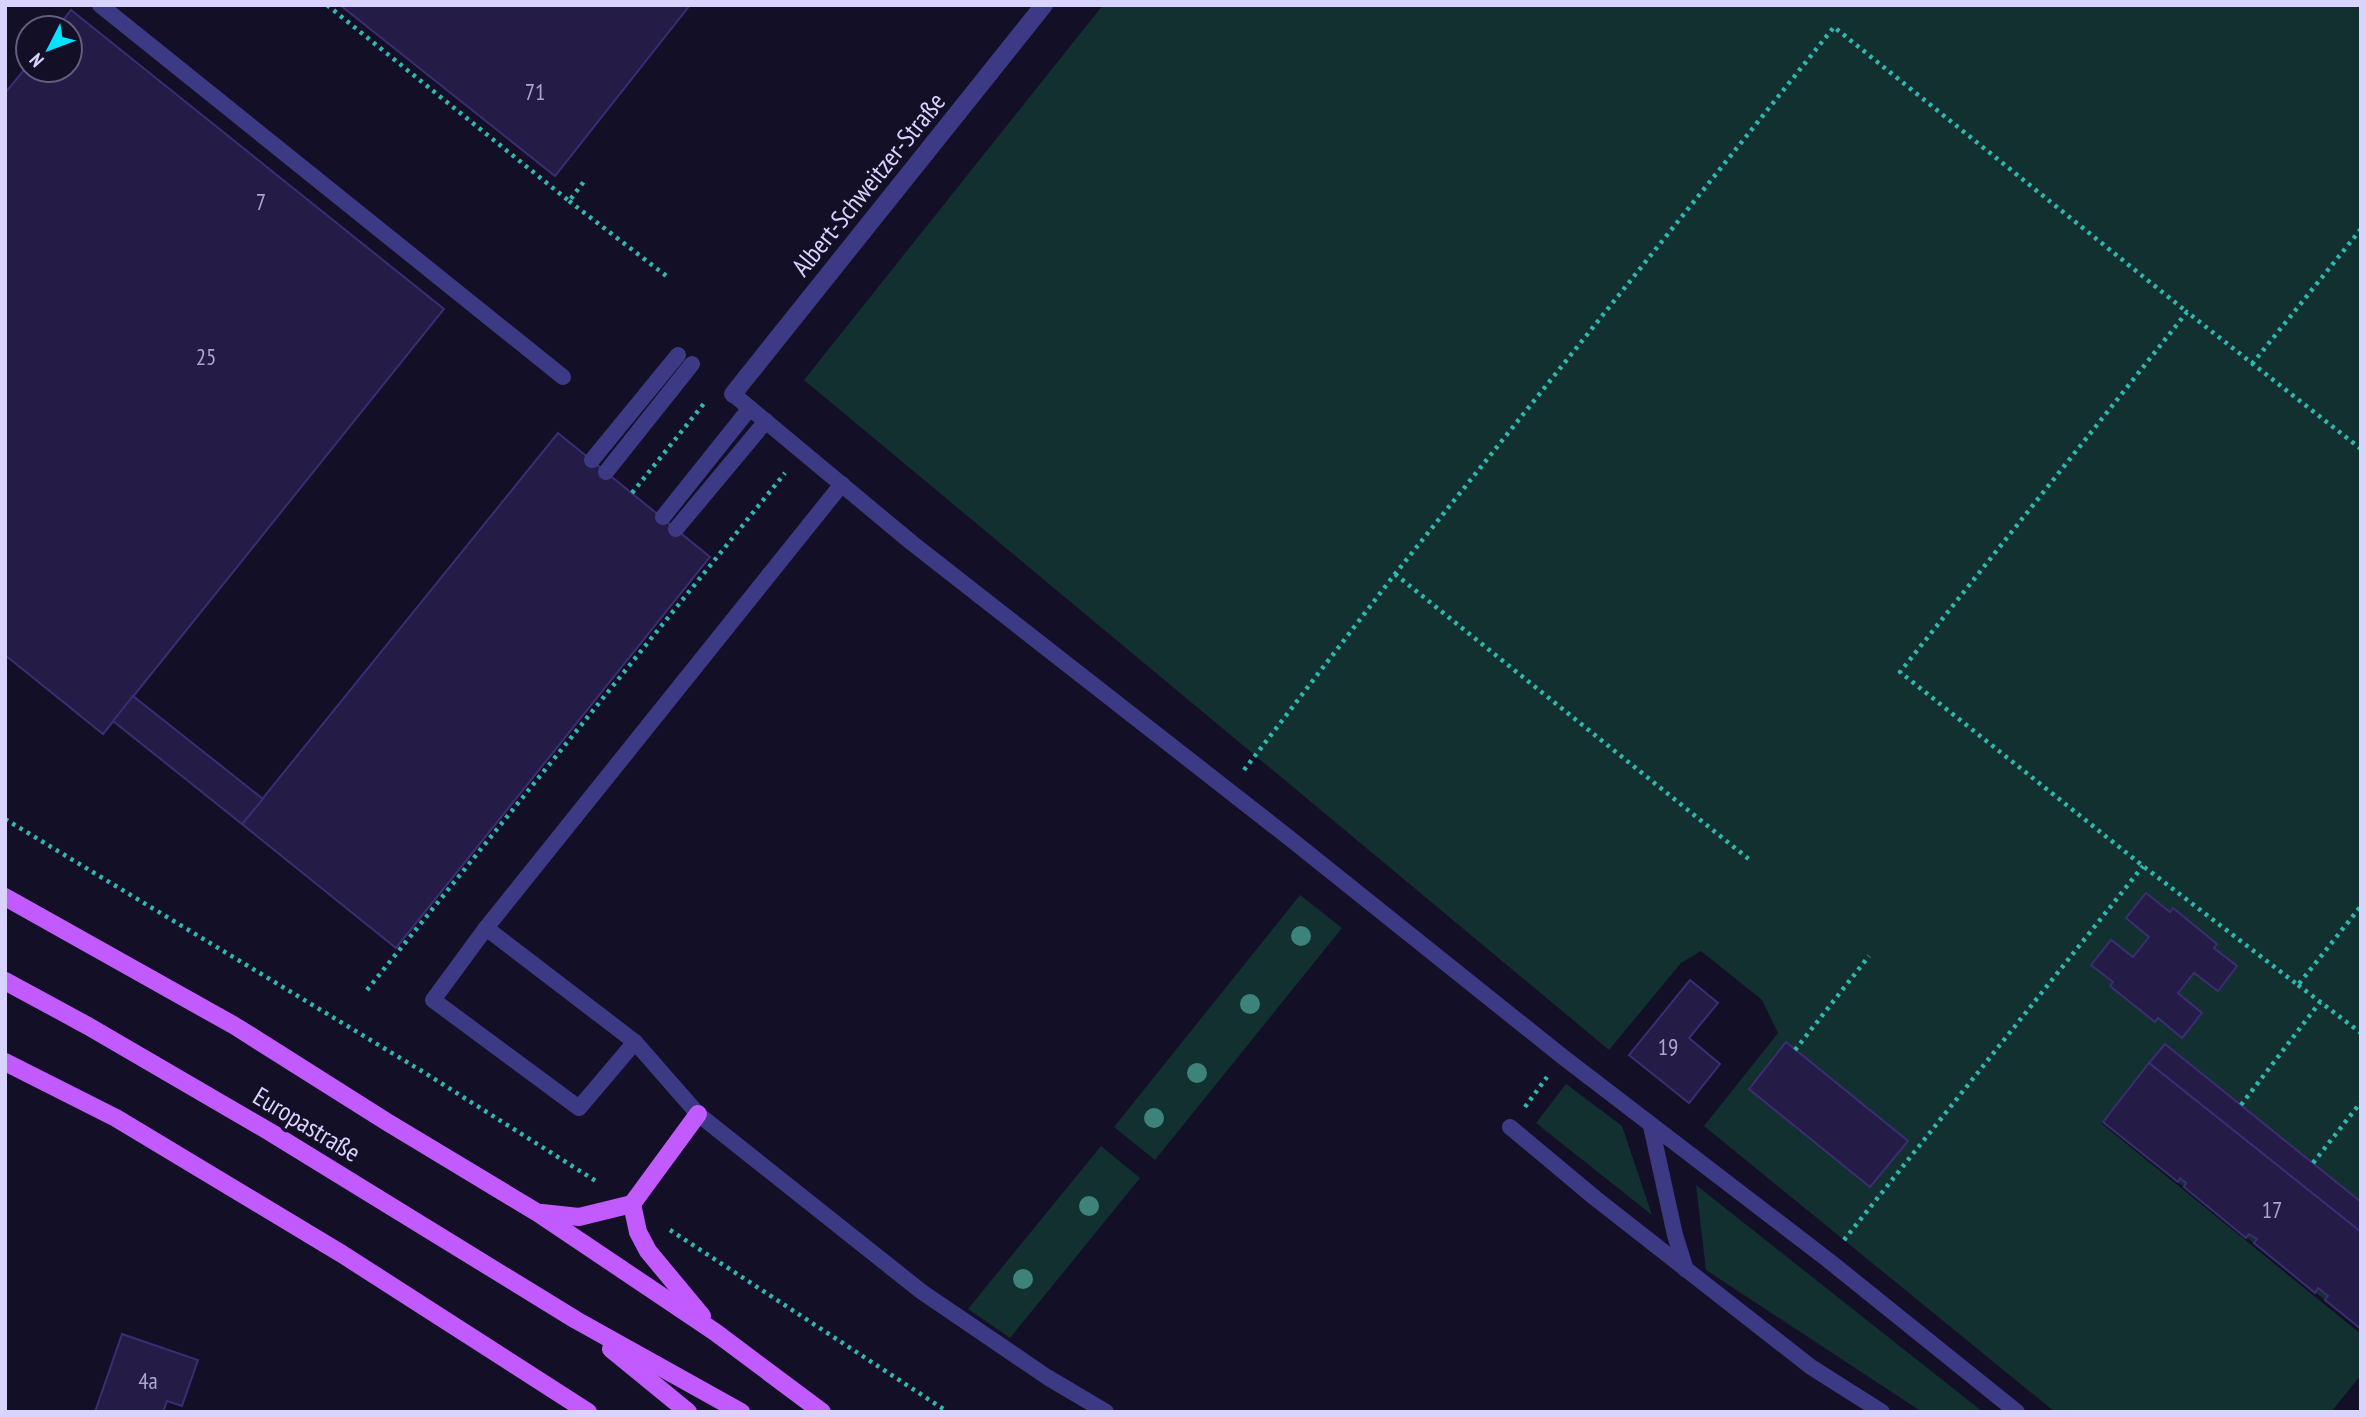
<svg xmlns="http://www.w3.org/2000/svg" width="2366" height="1417" viewBox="0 0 2366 1417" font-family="'PT Sans Narrow',sans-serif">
	<rect width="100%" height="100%" fill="#130f26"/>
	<g fill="#12302f">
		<path d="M1103,5H2361V1329L2103,1122L2101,1123L2361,1334V1375L2331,1412H2055L1704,1126L1778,1033L1762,1000L1701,951L1681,963L1609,1050L804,380Z"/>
		<path d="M1300,895L1342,928L1155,1160L1114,1127Z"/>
		<path d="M1566,1084L1622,1126L1652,1215L1536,1123Z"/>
		<path d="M1101,1146L1140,1178L1010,1338L968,1309Z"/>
		<path d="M1696,1185L1983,1412H1922L1706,1270Z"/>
	</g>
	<g fill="#241b47" stroke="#3b2d73" stroke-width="2">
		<path d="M340,5H690L555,176Z"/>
		<path d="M71,10L444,309L103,734L5,655V93L28,65V70H70V28H57Z"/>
		<path d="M558,433L710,557L396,948L242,824Z"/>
		<path d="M133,696L263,799L242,824L113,721Z"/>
		<path d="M2146,893L2170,912L2173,908L2217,944L2214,948L2237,966L2218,991L2194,973L2178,993L2202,1013L2182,1038L2158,1018L2155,1022L2110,986L2113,982L2091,965L2111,940L2133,957L2149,937L2126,918Z"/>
		<path d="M1690,980L1718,1003L1689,1038L1720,1064L1689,1103L1629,1055Z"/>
		<path d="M1786,1042L1908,1141L1870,1187L1749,1089Z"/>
		<path d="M2165,1044L2361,1202V1232L2149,1063Z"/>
		<path d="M2149,1063L2361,1232V1329L2325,1300L2328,1296L2318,1288L2315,1293L2254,1243L2257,1239L2249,1234L2246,1238L2184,1187L2186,1183L2180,1178L2178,1182L2103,1122Z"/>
		<path d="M122,1334L198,1360L182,1406L167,1401L163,1412H95Z"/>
	</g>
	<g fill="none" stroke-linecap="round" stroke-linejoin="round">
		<g stroke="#2fb8b0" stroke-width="4.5" stroke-dasharray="3.5 5" stroke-linecap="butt">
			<path d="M327,5L569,201L585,180"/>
			<path d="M569,201L669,278"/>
			<path d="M2252,364L2361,229"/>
			<path d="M2361,449L2187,312L1900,672L2143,866L2298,985L2361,906"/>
			<path d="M632,493L706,401"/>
			<path d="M1395,574L1750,860"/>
			<path d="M1244,770L1395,574L1834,27L2187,312"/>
			<path d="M5,819L425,1073L599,1183"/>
			<path d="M2298,985L2361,1033"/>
			<path d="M367,990L785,473"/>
			<path d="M1795,1050L1869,956"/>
			<path d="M2241,1105L2320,1002"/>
			<path d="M1525,1107L1547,1077"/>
			<path d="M2313,1163L2361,1102"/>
			<path d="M670,1230L948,1412"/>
			<path d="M1844,1240L2143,866"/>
		</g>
		<g stroke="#3d3a85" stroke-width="16">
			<path d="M100,5L563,377"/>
			<path d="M733,394L912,543L1288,837L1563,1057L1828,1260L2017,1412"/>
			<path d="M592,460L678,355"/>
			<path d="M606,472L692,364"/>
			<path d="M842,484L486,928L635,1042L698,1114L922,1292L1047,1377L1106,1412"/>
			<path d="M663,517L750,408"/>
			<path d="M676,529L766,421"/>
			<path d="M486,928L433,1000L579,1108L635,1042"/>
			<path d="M1651,1126L1675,1235L1686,1270"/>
			<path d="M1510,1127L1595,1198L1811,1367L1882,1412"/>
		</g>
		<path stroke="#3d3a85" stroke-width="18" d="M733,394L1044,5"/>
		<g stroke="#c25bff" stroke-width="18">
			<path d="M5,897L235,1026L387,1122L538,1213L715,1332L822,1412"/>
			<path d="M5,981L88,1026L270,1132L576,1320L741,1412"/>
			<path d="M5,1062L116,1118L342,1254L588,1412"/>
			<path d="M632,1204L638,1232L648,1251L702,1316"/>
			<path d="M542,1213L579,1217L632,1204L698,1114"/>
			<path d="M611,1349L688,1412"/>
		</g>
	</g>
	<g fill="#3d827b">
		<circle cx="1301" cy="936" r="10"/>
		<circle cx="1250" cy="1004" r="10"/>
		<circle cx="1197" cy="1073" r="10"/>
		<circle cx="1154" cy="1118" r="10"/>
		<circle cx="1089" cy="1206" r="10"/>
		<circle cx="1023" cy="1279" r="10"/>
	</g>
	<g text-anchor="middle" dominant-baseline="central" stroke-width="7" stroke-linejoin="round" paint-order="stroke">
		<g font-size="23" fill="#aca6d1">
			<text x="535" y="91">71</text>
			<text x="261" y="201">7</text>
			<text x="206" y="356">25</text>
			<text x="1668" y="1046">19</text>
			<text x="2272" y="1209">17</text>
			<text x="148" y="1380">4a</text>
		</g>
		<g font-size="26" fill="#d9d4ff" stroke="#130f26">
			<text transform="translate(868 184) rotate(-51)">Albert-Schweitzer-Straße</text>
			<text transform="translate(307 1124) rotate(31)">Europastraße</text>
		</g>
	</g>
	<rect width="2366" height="1417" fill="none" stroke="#d9d4ff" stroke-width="14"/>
	<g transform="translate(49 49) rotate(228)"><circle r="33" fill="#130f26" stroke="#625e7d" stroke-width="2"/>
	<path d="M0-5L12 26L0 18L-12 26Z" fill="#00e5ff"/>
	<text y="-10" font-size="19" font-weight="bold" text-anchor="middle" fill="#d9d4ff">N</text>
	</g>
</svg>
